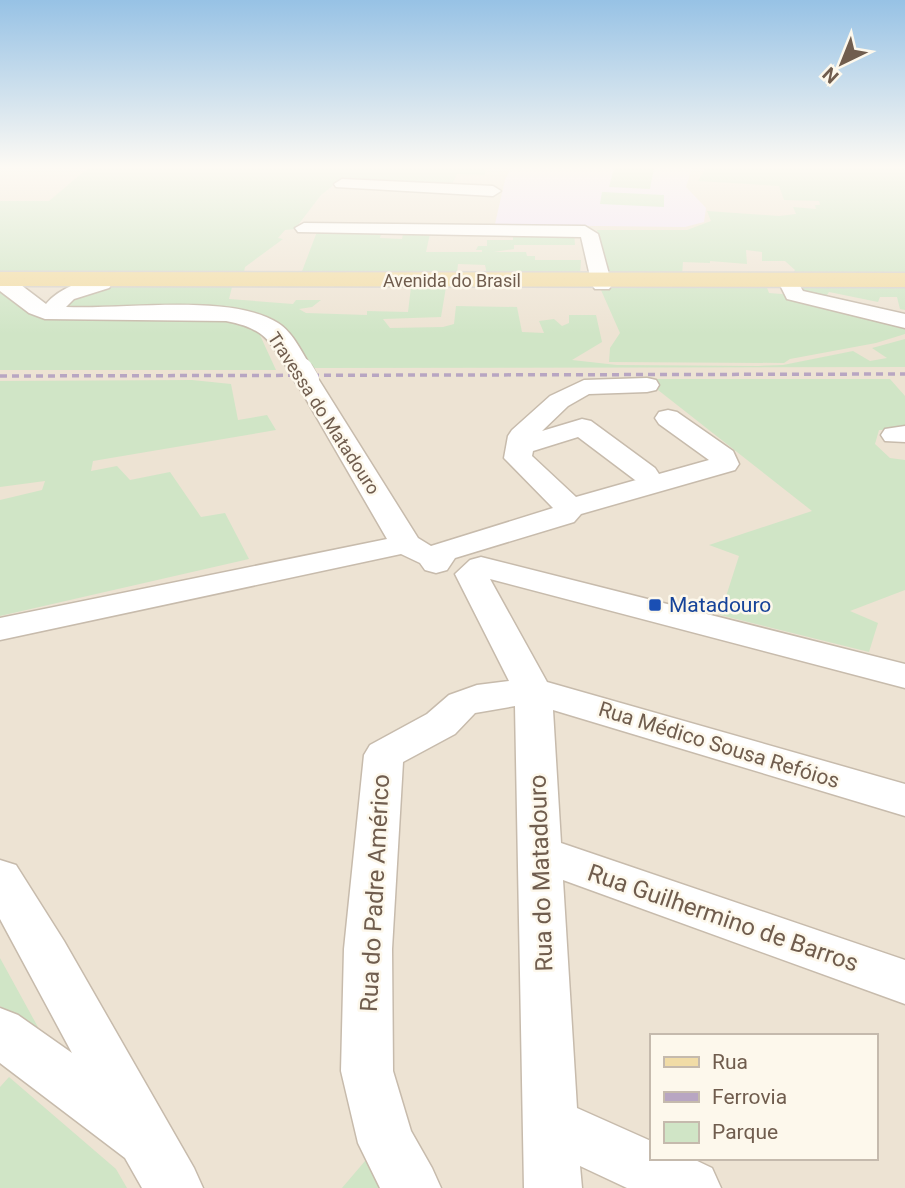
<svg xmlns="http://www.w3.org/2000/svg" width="905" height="1188" viewBox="0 0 905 1188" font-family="Roboto,sans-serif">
	<rect width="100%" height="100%" fill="#faf4e6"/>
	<path fill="#ede3d3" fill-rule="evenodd" d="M0,168H905V1188H0ZM651,1036H875V1158H651Z"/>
	<path fill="#f1e3f6" d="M511,168H692L686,187L706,208L704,222L685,227L500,225L495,224L505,180Z"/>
	<g fill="#d0e5c6">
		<path d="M88,168H486L485,175L457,174L451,186L335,184L321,195L295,229L285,230L278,238L283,239L245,267L244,272L0,271V201H49Z"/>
		<path d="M614,168H654L650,189L609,187Z"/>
		<path d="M705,168H905V275H792L795,270L785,261H762V252L746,250L747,264L710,261V263L683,262L682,275H609L597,230H687L711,221L707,211L779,216L796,214L793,207L816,209L815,205H820L819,201L784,200L779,186L698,181Z"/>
		<path d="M602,192L664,195V207L600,204Z"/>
		<path d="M318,229L382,231L380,238L402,239L404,230L431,229L426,252H482V250H476L478,246H487V240H513V231L574,232L575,245H514V249L494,252H526L527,256H535V260H581L580,275L487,274L485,265L458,264L457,273L301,274Z"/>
		<path d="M613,285H766L769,293L794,295L905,321V334L876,343L790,359L784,363L609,362L610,348L620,333L601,290Z"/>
		<path d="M106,287H232L229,299L293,304L296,300H321L312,307L299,309L306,313L367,315V311L408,312L411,287H446L441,317L383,319L390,328L443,327L454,324L456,306L517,307L522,332L544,333L539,321L554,319L562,326L569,323V315H596L602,342L572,360L617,365L758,366L783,365L853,351L870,361L887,358L872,348L905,339V367L308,368L277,325L71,307L64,303L65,300Z"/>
		<path d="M798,287H905V310L900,309L897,297H880L878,302L829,292L825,298L800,291Z"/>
		<path d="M0,290L32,313L55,319H212L233,322L259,333L276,370H0Z"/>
		<path d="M644,379H890L905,396V430H879L875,444L890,458L905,460V590L850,611L878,623L869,652L720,615L739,556L709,545L812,511Z"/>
		<path d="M192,380L231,384L238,420L267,415L276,430L93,461L91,471L117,466L130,480L170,472L201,517L225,513L249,559L0,616V500L42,490L45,481L0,487V381Z"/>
		<path d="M0,958L39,1029L0,1006Z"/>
		<path d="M9,1077L116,1169L127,1188H0V1087Z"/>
		<path d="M371,1154L401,1188H342Z"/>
	</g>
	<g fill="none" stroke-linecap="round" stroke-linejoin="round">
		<g stroke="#c7bbac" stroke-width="3">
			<g id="minor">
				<path d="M342,179L493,186L501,191L493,196L336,187L334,184Z"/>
				<path d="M304,223L585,226L598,234L612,285L609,289H595L592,285L581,237L298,232L295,228Z"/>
				<path d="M0,278L21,285L46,304C58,289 89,275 109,280L112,284L109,288L74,299L66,307C122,310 231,293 278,323C294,333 303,355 313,370L311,374L319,380L418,538L431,546L553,508L504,458L508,436L512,430L550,396L584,380L647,378L656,380L659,385L656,390L647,392L589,394L568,406L542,431L582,419L591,421L655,468L659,474L709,460L659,424L655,418L659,412L668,410L677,412L733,451L739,464L735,470L581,514L574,522L455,558L447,570L436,573L425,570L420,563L401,554L0,640V618L387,539L295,380L297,376L292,375C270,343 268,329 226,321L45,319L29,313L0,291ZM578,437L635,480H636L576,497L532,456L533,451Z"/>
				<path d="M790,279L797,281L803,291L905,314V328L787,299L780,285L783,281Z"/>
				<path d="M905,426V442L885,441L881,435L885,429Z"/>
				<path d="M481,557L905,664V688L490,579L547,682L905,784V816L553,710L561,843L905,960V1004L563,880L577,1108L651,1141V1158H691L712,1168L721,1188H627L580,1166L582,1188H524L515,706L475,713L455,734L403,762L392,949L393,1071L411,1131L432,1168L441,1188H380L358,1143L341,1071L344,949L364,755L370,745L427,714L449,695L477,685L509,681L455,574L470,560Z"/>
				<path d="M0,860L16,865L64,941L194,1168L203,1188H142L125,1158L0,1063V1008L18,1015L72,1053L0,919Z"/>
			</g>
		</g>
		<g stroke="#d7d2cd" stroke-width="3">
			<path id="major" d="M0,272L905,273V287L0,286Z"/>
		</g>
		<use href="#minor" fill="#fff" fill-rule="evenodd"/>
		<use href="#major" fill="#f1dca6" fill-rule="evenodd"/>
		<path stroke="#b8a6c2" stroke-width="3.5" stroke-dasharray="7 5" stroke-linecap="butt" d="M0,376L905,374"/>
		<g stroke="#c7bbac" stroke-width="25" stroke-linecap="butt">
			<path id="minor-bridge" d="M301,370L307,380"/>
		</g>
		<use href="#minor-bridge" stroke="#fff" stroke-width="24"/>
	</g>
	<linearGradient id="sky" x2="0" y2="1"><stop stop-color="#97c2e5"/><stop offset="0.5" stop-color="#fdfaf4"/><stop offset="1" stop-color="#fdfaf4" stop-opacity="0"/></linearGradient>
	<rect width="905" height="334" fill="url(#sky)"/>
	<rect fill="#1a4fb4" stroke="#fdf8ec" stroke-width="2.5" x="648" y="598" width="14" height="14" rx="3.5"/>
	<g text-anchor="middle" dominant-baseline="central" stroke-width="5" stroke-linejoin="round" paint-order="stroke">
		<g font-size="18" fill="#705d4e" stroke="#fdf8ec">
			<text x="452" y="280">Avenida do Brasil</text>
			<text transform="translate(324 413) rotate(57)">Travessa do Matadouro</text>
		</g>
		<g font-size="21" fill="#164399" stroke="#fdf8ec" text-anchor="start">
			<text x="669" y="605">Matadouro</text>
		</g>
		<g font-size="21" fill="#705d4e" stroke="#fdf8ec">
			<text transform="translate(719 745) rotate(17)">Rua Médico Sousa Refóios</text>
		</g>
		<g font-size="24" fill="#705d4e" stroke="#fdf8ec">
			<text transform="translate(541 873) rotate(-92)">Rua do Matadouro</text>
			<text transform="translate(375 893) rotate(-87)">Rua do Padre Américo</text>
			<text transform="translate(723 918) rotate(19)">Rua Guilhermino de Barros</text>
		</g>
	</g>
	<rect x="650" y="1034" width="228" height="126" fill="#fdf8ec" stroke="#c5baad" stroke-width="2"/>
	<rect x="664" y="1057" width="35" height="10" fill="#f1dca6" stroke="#c5baad" stroke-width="2"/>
	<text x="712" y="1069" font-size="21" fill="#705d4e">Rua</text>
	<rect x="664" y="1092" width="35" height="10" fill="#b8a6c2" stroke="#c5baad" stroke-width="2"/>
	<text x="712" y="1104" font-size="21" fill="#705d4e">Ferrovia</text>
	<rect x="664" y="1122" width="35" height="21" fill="#d0e5c6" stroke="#c5baad" stroke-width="2"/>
	<text x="712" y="1139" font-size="21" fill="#705d4e">Parque</text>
	<g transform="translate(842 63) rotate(223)" stroke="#fdf8ec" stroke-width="5" paint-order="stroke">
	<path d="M0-5L12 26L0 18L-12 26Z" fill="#705d4e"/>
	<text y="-10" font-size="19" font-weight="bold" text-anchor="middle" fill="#705d4e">N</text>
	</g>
</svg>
